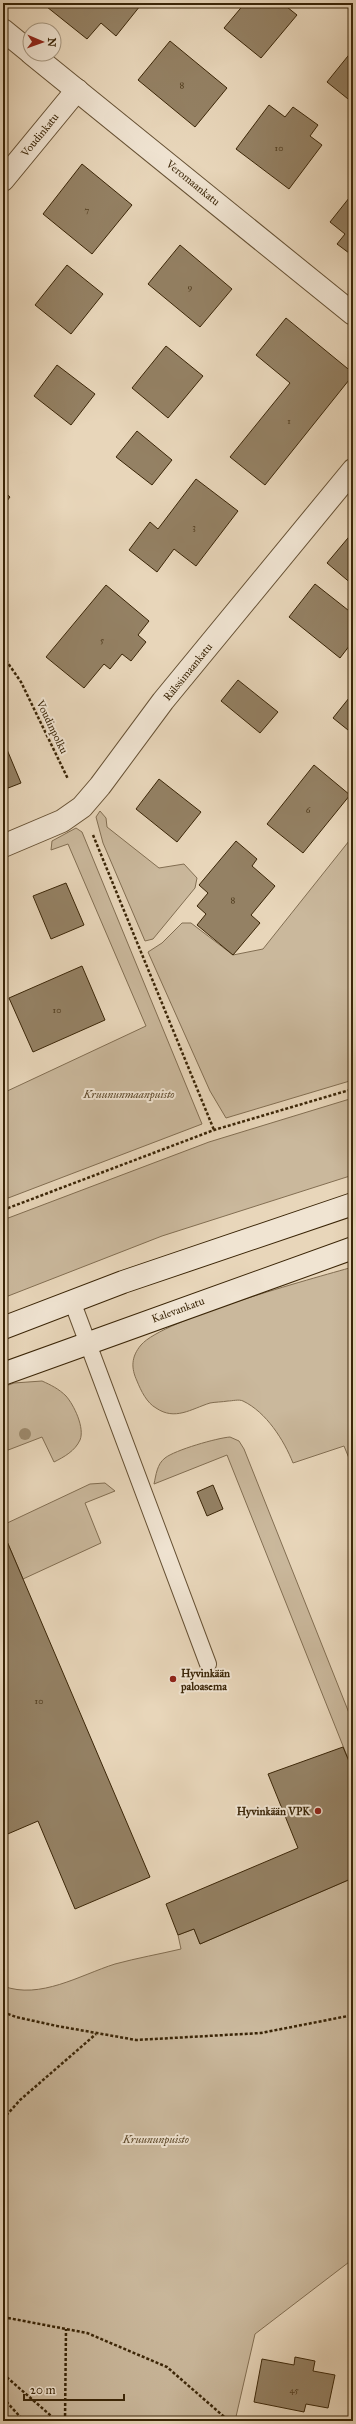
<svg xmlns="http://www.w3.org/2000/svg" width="356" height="2424" viewBox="0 0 356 2424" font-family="'IM FELL Great Primer',serif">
	<rect width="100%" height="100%" fill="#e8d6ba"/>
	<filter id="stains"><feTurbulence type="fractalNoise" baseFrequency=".005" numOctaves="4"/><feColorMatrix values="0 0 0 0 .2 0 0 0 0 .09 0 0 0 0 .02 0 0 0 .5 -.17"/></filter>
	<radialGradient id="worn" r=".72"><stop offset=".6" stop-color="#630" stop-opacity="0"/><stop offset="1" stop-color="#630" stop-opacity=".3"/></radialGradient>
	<g fill="#cab89c" stroke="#826e52">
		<path d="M100,811L106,818L107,827L159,868L184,864L197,878L195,888L153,939L145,941L103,843L96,817Z"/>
		<path d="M76,828L82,832L202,1124L3,1200V1093L146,1026L68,844L51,850L52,841Z"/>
		<path d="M353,836V1080L226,1118L210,1091L148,952L162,943L182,923H191L233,955L263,949Z"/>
		<path d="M353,1098V1175L162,1236L3,1298V1220L209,1142Z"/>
		<path d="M353,1267V1468L344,1446L293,1463C284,1440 266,1412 243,1401C239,1399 232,1401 228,1401C222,1402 215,1402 210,1403C191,1409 175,1421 156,1408C147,1403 141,1391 137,1381C131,1368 131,1357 141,1345C163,1319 314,1278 353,1267Z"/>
		<path d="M42,1381C51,1385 59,1389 66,1396C74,1405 85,1428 80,1440C75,1451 64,1457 54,1462L42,1437L3,1452V1387L14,1383Z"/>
		<path d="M230,1437L239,1441L244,1449L353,1723V1771L227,1455L154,1484C156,1475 157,1464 165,1458C175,1450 217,1438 230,1437Z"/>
		<path d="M105,1483L115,1491L85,1503L101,1543L23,1579L3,1532V1525L90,1484Z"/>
		<path d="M353,1878V2259L255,2334L235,2421H3V1986C40,2000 80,1975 115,1964C137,1958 160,1954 181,1949L178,1935L194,1929L200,1944Z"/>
	</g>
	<g fill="#948164" stroke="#3a2507">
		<path d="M42,3H136L140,6L116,36L101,23L87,39Z"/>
		<path d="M245,3H282L297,15L261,58L224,28Z"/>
		<path d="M170,41L227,88L195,127L138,80Z"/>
		<path d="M352,51L353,52V103L327,82Z"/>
		<path d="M269,105L285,117L293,107L318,125L310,136L322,145L289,189L236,149Z"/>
		<path d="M82,164L132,205L92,254L43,214Z"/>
		<path d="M353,193V256L337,244L345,234L330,222Z"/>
		<path d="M180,245L232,289L200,327L148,284Z"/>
		<path d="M67,265L103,294L71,334L35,305Z"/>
		<path d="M286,318L353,373V375L265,485L230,457L290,383L256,355Z"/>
		<path d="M166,346L203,376L168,418L132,388Z"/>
		<path d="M57,365L95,394L71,425L34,396Z"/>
		<path d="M137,431L172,460L152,485L116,457Z"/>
		<path d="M196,479L238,511L196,566L174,549L157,572L129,550L150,522L158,529Z"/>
		<path d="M3,491L10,497L3,506Z"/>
		<path d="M353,532V585L327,563Z"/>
		<path d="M315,584L353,614V641L340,658L289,617Z"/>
		<path d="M106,585L149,621L138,635L146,642L131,661L122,654L110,669L104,664L84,688L46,657Z"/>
		<path d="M238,680L278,712L260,733L221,701Z"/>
		<path d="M353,693V734L333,718Z"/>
		<path d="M3,740L21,783L3,790Z"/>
		<path d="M314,765L350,795L303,853L267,824Z"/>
		<path d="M159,779L201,812L177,842L136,809Z"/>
		<path d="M236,841L257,859L252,866L275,886L251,915L260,923L233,955L197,925L206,914L197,906L208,893L199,885Z"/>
		<path d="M66,883L84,925L51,939L33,896Z"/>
		<path d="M82,966L105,1020L33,1052L9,998Z"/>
		<path d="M213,1485L223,1509L207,1516L197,1492Z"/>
		<path d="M3,1532L150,1877L75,1909L38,1821L3,1836Z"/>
		<path d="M343,1747L353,1771V1878L200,1944L194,1929L178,1935L166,1904L298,1848L268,1774Z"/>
		<path d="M295,2357L315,2361L313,2371L335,2375L328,2408L306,2404L304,2412L254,2402L262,2359L294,2365Z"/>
	</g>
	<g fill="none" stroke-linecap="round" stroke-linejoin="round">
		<g stroke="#665134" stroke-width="18">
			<path id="lane" d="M72,1301L208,1664"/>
		</g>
		<g stroke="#665134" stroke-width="24">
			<g id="street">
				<path d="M3,30L30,52"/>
				<path d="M32,54L353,314"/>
				<path d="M3,180L77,90"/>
				<path d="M3,846L62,821L82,807L100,786L163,701L353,470"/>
			</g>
		</g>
		<g stroke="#3a2507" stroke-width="24">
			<g id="secondary">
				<path d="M3,1328L123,1282L353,1204"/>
				<path d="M3,1374L353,1248"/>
			</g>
		</g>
		<g stroke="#3a2507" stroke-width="2.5" stroke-dasharray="3 2" stroke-linecap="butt">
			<path d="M3,656L21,682L68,779"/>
			<path d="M93,835L214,1130"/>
			<path d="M3,1210L214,1130L353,1089"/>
			<path d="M3,2012L16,2017L57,2026L136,2040L261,2033L353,2015"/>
			<path d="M3,2119L20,2100L96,2034"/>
			<path d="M3,2317L87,2333L167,2367L229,2421"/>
			<path d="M3,2374L57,2421"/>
			<path d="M3,2398L24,2421"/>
			<path d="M65,2421L66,2329"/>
		</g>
		<use href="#lane" stroke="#f0e4d2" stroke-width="16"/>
		<use href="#street" stroke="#f0e4d2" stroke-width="22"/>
		<use href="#secondary" stroke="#f0e4d2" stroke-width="22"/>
	</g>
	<circle fill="#9c896c" cx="25" cy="1434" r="6"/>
	<g fill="#8f2418" stroke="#f0e4d2" stroke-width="1.5">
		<circle cx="173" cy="1679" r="4"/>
		<circle cx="318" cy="1811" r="4"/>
	</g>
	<g text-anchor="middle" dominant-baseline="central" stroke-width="4" stroke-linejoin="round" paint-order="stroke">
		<g font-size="9" fill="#503c1e">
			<text x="182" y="84">8</text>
			<text x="279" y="147">10</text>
			<text x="87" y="209">7</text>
			<text x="190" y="286">9</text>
			<text x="289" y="420">1</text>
			<text x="194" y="526">3</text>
			<text x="102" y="639">5</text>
			<text x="308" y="809">6</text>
			<text x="233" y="899">8</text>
			<text x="57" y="1009">10</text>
			<text x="39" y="1700">10</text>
			<text x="294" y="2389">45</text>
		</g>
		<g font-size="11" fill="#3a2507" stroke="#f0e4d2">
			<text transform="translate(40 135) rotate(-51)">Voudinkatu</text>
			<text transform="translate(193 183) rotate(39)">Veromaankatu</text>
			<text transform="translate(188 672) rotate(-51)">Rälssimaankatu</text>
			<text transform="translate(52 727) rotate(64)">Voudinpolku</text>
			<text transform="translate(178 1310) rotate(-20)">Kalevankatu</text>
		</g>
		<g font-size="11" font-style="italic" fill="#5e4a2c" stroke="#f0e4d2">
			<text x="129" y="1094">Kruununmaanpuisto</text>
			<text x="156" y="2139">Kruununpuisto</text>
		</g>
		<g font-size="11" font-weight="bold" fill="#3a2507" stroke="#f0e4d2" text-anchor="start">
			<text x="181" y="1673">Hyvinkään<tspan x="181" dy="13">paloasema</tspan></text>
			<text x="310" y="1811" text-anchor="end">Hyvinkään VPK</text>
		</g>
	</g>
	<rect width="356" height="2424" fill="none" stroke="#e8d6ba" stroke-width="16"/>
	<rect x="4" y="4" width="348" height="2416" fill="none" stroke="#3a2507" stroke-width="2"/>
	<rect x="8" y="8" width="340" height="2408" fill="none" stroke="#3a2507"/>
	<g transform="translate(42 42) rotate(92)"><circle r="19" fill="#f0e4d2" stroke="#a79881"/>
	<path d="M0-3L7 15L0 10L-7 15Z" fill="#8f2418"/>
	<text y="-6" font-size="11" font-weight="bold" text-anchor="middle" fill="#3a2507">N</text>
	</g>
	<path d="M24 2394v6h100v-6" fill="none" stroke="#3a2507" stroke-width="2"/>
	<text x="30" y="2394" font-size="12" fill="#3a2507" stroke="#f0e4d2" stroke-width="3" paint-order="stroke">20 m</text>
	<rect width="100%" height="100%" filter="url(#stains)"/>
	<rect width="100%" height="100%" fill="url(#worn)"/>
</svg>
